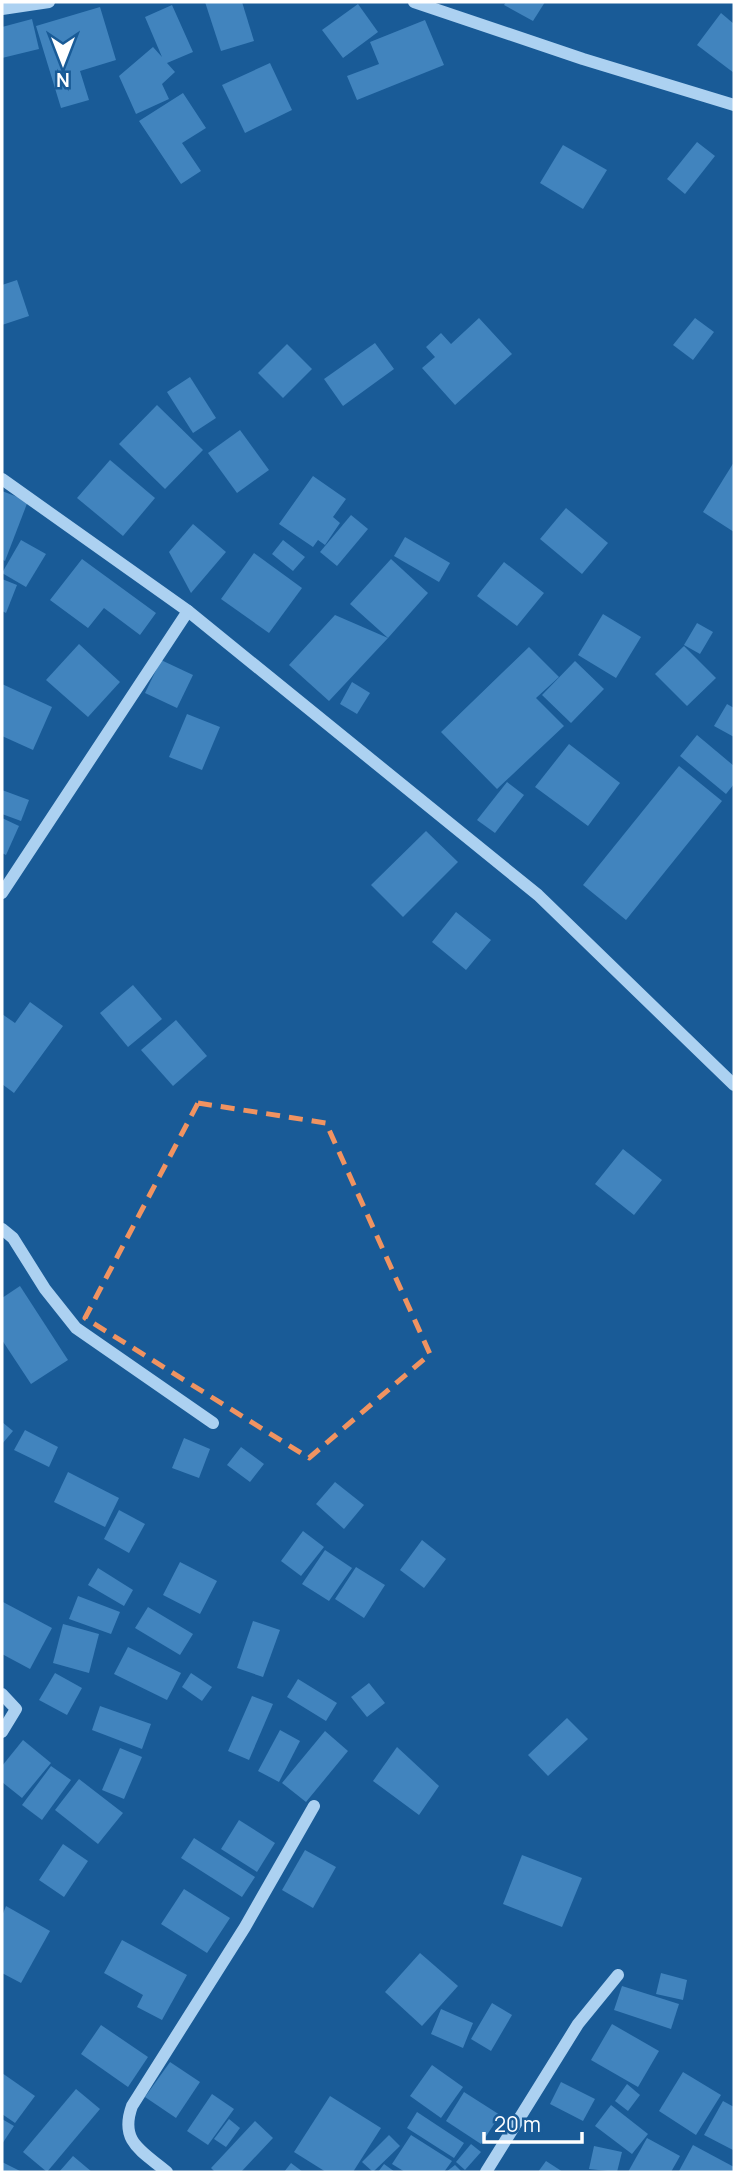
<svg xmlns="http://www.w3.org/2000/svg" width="736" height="2174" viewBox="0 0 736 2174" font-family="Manrope,sans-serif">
	<rect width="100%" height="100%" fill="#195b97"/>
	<g fill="#4184be">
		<path d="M205,2H242L254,41L221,51Z"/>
		<path d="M506,2H545L533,21L504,5Z"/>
		<path d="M358,4L378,32L343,58L322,30Z"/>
		<path d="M172,5L193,52L167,63L175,72L162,84L169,99L136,114L119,76L153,47L162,57L145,17Z"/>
		<path d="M100,7L116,60L80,71L89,100L61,108L36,26Z"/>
		<path d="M721,13L734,24V73L697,45Z"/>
		<path d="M32,19L39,49L2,58V27Z"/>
		<path d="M425,20L444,65L357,100L347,76L379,64L370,42Z"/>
		<path d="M270,63L292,110L245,133L222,85Z"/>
		<path d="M183,93L206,128L182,143L201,171L181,184L139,121Z"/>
		<path d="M697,142L715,156L685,194L667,179Z"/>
		<path d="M563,145L607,170L583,209L540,183Z"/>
		<path d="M17,280L29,316L2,325V285Z"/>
		<path d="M479,318L512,354L455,405L422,368L435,357L426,347L441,333L451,344Z"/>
		<path d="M695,318L714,332L693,360L673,345Z"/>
		<path d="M375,343L394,369L343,406L324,379Z"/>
		<path d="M287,344L312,369L283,398L258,373Z"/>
		<path d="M190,377L216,418L193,433L167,392Z"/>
		<path d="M157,405L203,450L165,489L119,444Z"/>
		<path d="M240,430L269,470L237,493L208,453Z"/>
		<path d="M110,460L155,498L123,536L77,498Z"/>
		<path d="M734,462V532L703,512Z"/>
		<path d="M313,476L346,499L333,517L340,523L325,545L318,540L313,547L279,524Z"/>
		<path d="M2,491L28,501L5,561L2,559Z"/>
		<path d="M566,508L608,543L582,574L540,539Z"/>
		<path d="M351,515L368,529L337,566L320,552Z"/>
		<path d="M193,524L226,552L191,593L169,552Z"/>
		<path d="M405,537L450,563L439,582L394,556Z"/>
		<path d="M21,540L46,554L26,587L2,573Z"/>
		<path d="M283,540L305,557L293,571L272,554Z"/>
		<path d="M254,553L302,588L269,633L221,599Z"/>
		<path d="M82,559L156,613L140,635L104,608L88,628L50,600Z"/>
		<path d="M391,559L428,593L388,638L350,604Z"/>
		<path d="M504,562L544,593L517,626L477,596Z"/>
		<path d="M2,579L17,585L6,613L2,611Z"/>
		<path d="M603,614L641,637L616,678L578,655Z"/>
		<path d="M335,615L388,638L329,701L289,665Z"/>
		<path d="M697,623L713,632L700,654L684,645Z"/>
		<path d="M79,644L120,682L88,717L46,680Z"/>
		<path d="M684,646L716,678L687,706L655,674Z"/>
		<path d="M529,647L559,677L536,698L564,726L497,789L441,732Z"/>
		<path d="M161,660L193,675L177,708L145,693Z"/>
		<path d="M575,661L604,689L571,723L542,695Z"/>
		<path d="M352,682L370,693L357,714L340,704Z"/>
		<path d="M2,684L52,707L33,750L2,736Z"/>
		<path d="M727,704L734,708V737L714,726Z"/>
		<path d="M187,714L220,727L202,770L169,757Z"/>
		<path d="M697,735L734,766V784L726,794L680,756Z"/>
		<path d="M569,744L620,783L588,826L535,787Z"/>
		<path d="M679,766L722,801L626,920L583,885Z"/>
		<path d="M507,782L524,795L495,833L477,820Z"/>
		<path d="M2,790L29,800L21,821L2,814Z"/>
		<path d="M2,818L19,826L6,855L2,853Z"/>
		<path d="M426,831L458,862L403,917L371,885Z"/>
		<path d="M456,912L491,940L466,970L432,942Z"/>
		<path d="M133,985L162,1019L128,1047L100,1013Z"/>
		<path d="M30,1002L63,1026L14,1093L2,1084V1014L15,1023Z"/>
		<path d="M176,1020L207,1056L173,1086L141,1050Z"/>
		<path d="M623,1149L662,1180L634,1215L595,1184Z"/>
		<path d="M20,1286L68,1360L31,1384L2,1340V1298Z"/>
		<path d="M2,1422L13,1431L2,1444Z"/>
		<path d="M25,1430L58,1447L49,1467L14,1450Z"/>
		<path d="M184,1438L210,1449L199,1478L172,1468Z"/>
		<path d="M241,1447L264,1464L250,1482L227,1465Z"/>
		<path d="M68,1472L119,1498L105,1527L54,1502Z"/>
		<path d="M335,1482L364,1505L344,1529L316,1504Z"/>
		<path d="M119,1510L145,1524L129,1553L104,1539Z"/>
		<path d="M303,1531L324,1547L301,1576L281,1561Z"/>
		<path d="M422,1540L446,1559L424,1588L400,1570Z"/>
		<path d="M325,1550L352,1568L329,1601L302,1584Z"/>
		<path d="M180,1562L217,1581L200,1614L163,1595Z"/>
		<path d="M356,1567L385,1585L364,1618L335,1599Z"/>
		<path d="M98,1568L133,1590L124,1606L88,1585Z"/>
		<path d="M78,1596L120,1612L111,1634L69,1619Z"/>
		<path d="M3,1602L52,1628L30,1669L2,1654Z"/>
		<path d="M148,1607L193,1634L180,1655L135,1628Z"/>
		<path d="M253,1621L280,1630L263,1677L237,1668Z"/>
		<path d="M63,1624L99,1634L89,1673L53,1663Z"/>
		<path d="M128,1647L181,1673L167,1700L114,1674Z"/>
		<path d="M55,1673L82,1688L67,1715L39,1700Z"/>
		<path d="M191,1673L212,1687L202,1701L182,1687Z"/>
		<path d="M298,1679L337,1703L326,1721L287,1697Z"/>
		<path d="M369,1683L385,1703L367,1717L351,1697Z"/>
		<path d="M252,1696L273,1704L249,1760L228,1751Z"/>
		<path d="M100,1706L151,1724L142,1749L92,1730Z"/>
		<path d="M567,1718L588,1739L548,1776L528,1755Z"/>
		<path d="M280,1730L300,1741L279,1782L258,1771Z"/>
		<path d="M325,1731L348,1751L306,1802L282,1783Z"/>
		<path d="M23,1740L51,1763L22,1798L2,1782V1766Z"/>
		<path d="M397,1747L439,1786L419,1815L373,1781Z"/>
		<path d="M120,1748L142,1757L124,1799L102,1790Z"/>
		<path d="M51,1766L71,1780L42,1820L22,1805Z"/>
		<path d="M79,1779L123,1813L98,1844L55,1810Z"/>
		<path d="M239,1820L275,1843L257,1872L221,1849Z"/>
		<path d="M194,1838L255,1877L242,1897L181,1858Z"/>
		<path d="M63,1844L88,1861L64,1897L39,1880Z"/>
		<path d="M305,1850L336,1867L313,1908L282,1890Z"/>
		<path d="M522,1855L582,1878L562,1927L503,1904Z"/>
		<path d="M184,1889L230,1918L207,1953L161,1924Z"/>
		<path d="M6,1906L50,1931L21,1983L2,1973V1916Z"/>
		<path d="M122,1940L187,1975L162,2020L137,2007L143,1995L104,1973Z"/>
		<path d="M420,1953L458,1986L422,2026L385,1992Z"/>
		<path d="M661,1973L687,1980L683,2000L656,1994Z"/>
		<path d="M622,1986L679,2004L671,2029L614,2010Z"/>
		<path d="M492,2003L512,2015L491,2051L471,2039Z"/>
		<path d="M441,2009L473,2023L463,2048L431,2034Z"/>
		<path d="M612,2024L659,2051L638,2087L591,2060Z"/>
		<path d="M101,2025L148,2057L128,2087L81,2054Z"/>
		<path d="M170,2062L200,2082L176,2118L145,2097Z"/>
		<path d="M432,2065L463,2087L441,2118L410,2096Z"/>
		<path d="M683,2072L721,2095L696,2135L659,2111Z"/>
		<path d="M2,2073L35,2096L15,2123L2,2114Z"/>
		<path d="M561,2082L595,2099L583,2121L550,2104Z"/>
		<path d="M627,2084L640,2095L628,2111L615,2101Z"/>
		<path d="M76,2089L100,2109L47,2172L23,2152Z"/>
		<path d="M464,2092L500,2115L481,2144L446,2121Z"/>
		<path d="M212,2094L234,2109L208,2145L187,2131Z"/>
		<path d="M330,2096L381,2128L353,2172H326L294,2152Z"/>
		<path d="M723,2101L734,2107L733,2150L704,2135Z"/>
		<path d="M611,2105L648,2134L632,2154L595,2126Z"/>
		<path d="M417,2112L464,2143L454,2158L407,2128Z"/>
		<path d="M2,2119L14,2126L2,2144Z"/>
		<path d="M229,2119L240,2128L226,2147L214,2139Z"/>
		<path d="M255,2121L273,2138L241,2172H215L211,2168Z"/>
		<path d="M389,2135L400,2146L373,2172L362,2162Z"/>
		<path d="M411,2135L452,2161L444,2172H405L392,2164Z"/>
		<path d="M647,2138L680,2156L671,2172H628Z"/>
		<path d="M471,2144L481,2152L465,2170L456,2162Z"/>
		<path d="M693,2145L734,2167V2172L679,2171Z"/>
		<path d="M594,2146L622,2152L617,2172L589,2169Z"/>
		<path d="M73,2156L92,2172H59Z"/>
		<path d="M546,2161L563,2172H538Z"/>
		<path d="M2,2162L22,2172H2Z"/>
		<path d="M291,2163L303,2172H284Z"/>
		<path d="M384,2164L395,2172H378Z"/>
		<path d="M455,2165L462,2172H446Z"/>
	</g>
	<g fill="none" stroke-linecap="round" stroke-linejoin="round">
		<g stroke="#acd1f1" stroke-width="12">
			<path d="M414,2L583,59L734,105"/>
			<path d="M2,9L49,2"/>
			<path d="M2,479L188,611L538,895L734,1085"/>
			<path d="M2,893L188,611"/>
			<path d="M2,1229L13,1238L45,1289L76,1328L213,1423"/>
			<path d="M2,1694L16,1709L2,1732"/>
			<path d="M167,2172C142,2151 119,2142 132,2106L245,1927L314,1806"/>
			<path d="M486,2172L578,2024L618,1975"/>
		</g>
	</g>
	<path fill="none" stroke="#f09361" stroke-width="5" stroke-dasharray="14 9" stroke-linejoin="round" d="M198,1103L326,1123L430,1354L309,1458L85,1318Z"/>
	<rect width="736" height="2174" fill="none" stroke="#ffffff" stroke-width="7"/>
	<g transform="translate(63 63) rotate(180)" stroke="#195b97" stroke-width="5" paint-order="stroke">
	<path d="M0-5L12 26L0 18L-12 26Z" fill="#ffffff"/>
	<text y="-10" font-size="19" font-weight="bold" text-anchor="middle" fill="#ffffff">N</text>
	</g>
	<path d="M484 2132v10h98v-10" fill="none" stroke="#ffffff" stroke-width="3.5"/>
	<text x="494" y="2132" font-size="21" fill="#ffffff" stroke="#195b97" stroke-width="5" paint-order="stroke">20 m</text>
</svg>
